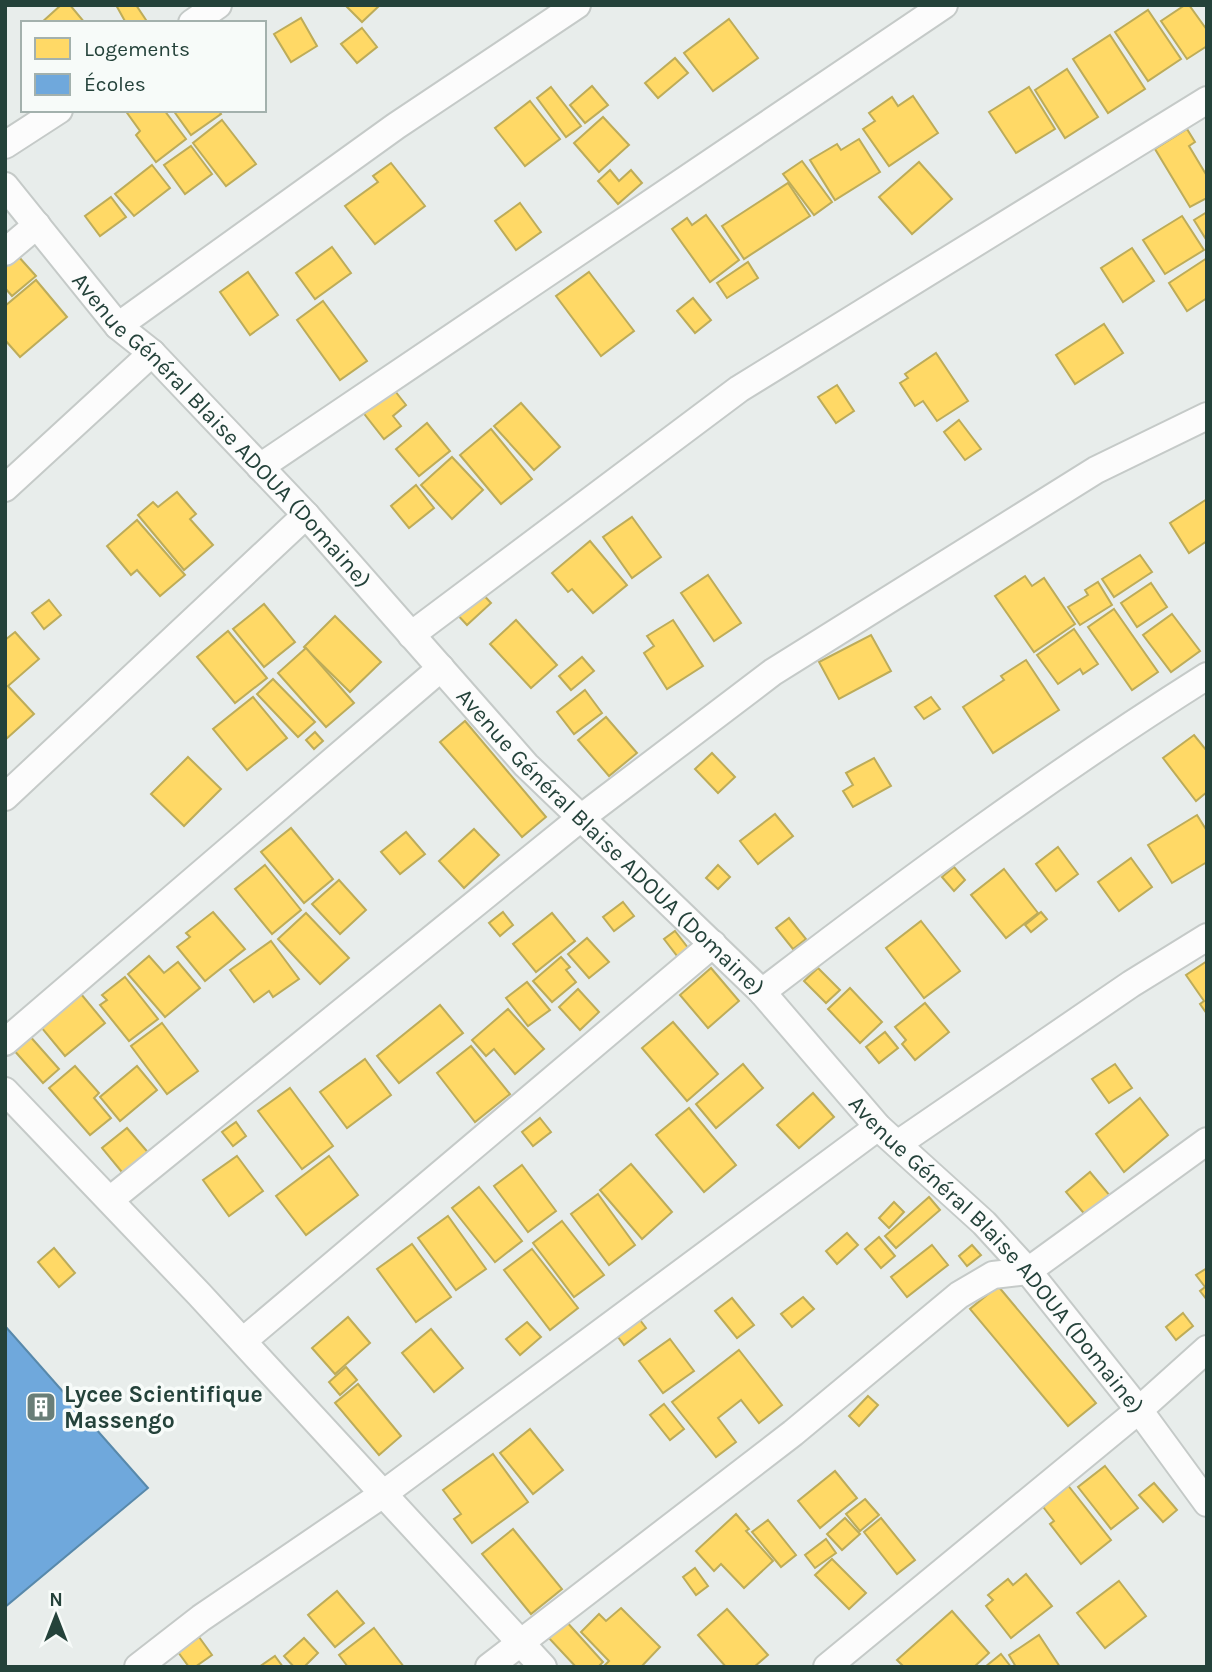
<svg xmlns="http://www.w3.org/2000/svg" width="1212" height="1672" viewBox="0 0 1212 1672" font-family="Karla,sans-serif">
	<rect width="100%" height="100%" fill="#e8edeb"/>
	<g fill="#ffd966" stroke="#bdac59" stroke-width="2">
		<path d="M61,5H70L85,23H41Z"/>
		<path d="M116,5H136L148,23H126Z"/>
		<path d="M345,5H380L362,22Z"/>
		<path d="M1185,5H1189L1207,30V46L1187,59L1161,21Z"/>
		<path d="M1148,10L1181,59L1148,81L1115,32Z"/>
		<path d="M301,18L317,46L291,62L274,34Z"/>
		<path d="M729,19L758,58L713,91L684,53Z"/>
		<path d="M362,28L377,47L357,63L341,44Z"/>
		<path d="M1110,35L1145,89L1108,113L1073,59Z"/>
		<path d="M675,58L688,73L658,98L645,83Z"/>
		<path d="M1067,69L1098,117L1065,138L1035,90Z"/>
		<path d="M592,86L608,105L585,123L570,105Z"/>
		<path d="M551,87L581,126L566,137L537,98Z"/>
		<path d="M1029,87L1055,129L1016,153L989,112Z"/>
		<path d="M913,96L938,133L889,166L863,129L875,121L869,113L892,97L898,106Z"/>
		<path d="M530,101L560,139L525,166L495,128Z"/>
		<path d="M125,110H164L186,139L156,162L136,135L140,131Z"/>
		<path d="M173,110H218L221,114L191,135Z"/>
		<path d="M603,117L629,145L599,172L574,143Z"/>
		<path d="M222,120L256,164L226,186L193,143Z"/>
		<path d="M1187,129L1195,142L1189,146L1207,176V198L1190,207L1155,149Z"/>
		<path d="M859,139L880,172L835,200L810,160L837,144L841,150Z"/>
		<path d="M191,146L212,174L185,194L164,165Z"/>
		<path d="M802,161L832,202L814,215L783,174Z"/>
		<path d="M919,162L952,199L912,234L879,197Z"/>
		<path d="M391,163L425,206L375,244L345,206L378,182L373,176Z"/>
		<path d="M152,165L170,188L134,216L115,194Z"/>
		<path d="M610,170L619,181L631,170L642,183L618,204L598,181Z"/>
		<path d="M788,183L810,216L744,259L722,226Z"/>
		<path d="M111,197L126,217L100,236L85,216Z"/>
		<path d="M520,203L541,232L516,250L495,221Z"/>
		<path d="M1207,212V241L1194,220Z"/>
		<path d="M706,215L739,260L710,282L672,229L687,218L692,225Z"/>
		<path d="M1182,216L1204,250L1165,274L1143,240Z"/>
		<path d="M332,247L351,273L315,299L296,273Z"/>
		<path d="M1132,248L1154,281L1123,302L1101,268Z"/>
		<path d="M18,256L36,276L12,296L5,288V267Z"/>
		<path d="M1207,258V298L1187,311L1169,283Z"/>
		<path d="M748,262L758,278L727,298L717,283Z"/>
		<path d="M248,272L278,315L250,335L220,292Z"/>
		<path d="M589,272L634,331L601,356L556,296Z"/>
		<path d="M36,280L67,317L20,357L5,340V306Z"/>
		<path d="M693,298L711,320L695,333L677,311Z"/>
		<path d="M323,301L367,361L340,380L297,320Z"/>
		<path d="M1104,324L1123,353L1075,384L1056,355Z"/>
		<path d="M936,353L968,401L937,421L923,401L915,406L900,383L908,378L905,374Z"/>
		<path d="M388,382L406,405L393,416L401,426L384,439L358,406Z"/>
		<path d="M837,385L854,411L836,423L818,397Z"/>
		<path d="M521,403L560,447L534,470L494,426Z"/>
		<path d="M959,420L981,449L965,460L944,432Z"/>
		<path d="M427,423L450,451L419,476L396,449Z"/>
		<path d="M491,429L532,479L501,504L460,455Z"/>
		<path d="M452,457L483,490L452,519L421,485Z"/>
		<path d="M416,485L434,508L409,528L391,506Z"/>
		<path d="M177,492L196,514L190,519L213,545L184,570L138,515L153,502L158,507Z"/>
		<path d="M1207,499V541L1189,553L1170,523Z"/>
		<path d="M632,517L661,557L632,578L603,537Z"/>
		<path d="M137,520L185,575L160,596L137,570L131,575L107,546Z"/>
		<path d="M590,541L627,585L593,613L572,589L568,592L552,573Z"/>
		<path d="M1140,555L1152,572L1114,597L1102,579Z"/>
		<path d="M708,575L741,623L714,641L681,593Z"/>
		<path d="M1025,576L1032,586L1044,578L1075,624L1034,652L995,596Z"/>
		<path d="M1098,582L1112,605L1080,625L1068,607L1088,595L1085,590Z"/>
		<path d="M1151,583L1167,607L1137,627L1121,603Z"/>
		<path d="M478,589L491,603L467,625L454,611Z"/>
		<path d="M49,600L61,615L44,629L32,613Z"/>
		<path d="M264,604L295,642L264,667L233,629Z"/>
		<path d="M1114,609L1158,672L1132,690L1088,627Z"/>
		<path d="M1172,614L1200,651L1171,672L1143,635Z"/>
		<path d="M335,616L381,662L350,692L304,647Z"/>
		<path d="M516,620L557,665L531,688L490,644Z"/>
		<path d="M673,620L703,666L667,689L644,653L654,646L647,636Z"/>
		<path d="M1074,629L1098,664L1083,674L1080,669L1058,684L1037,655Z"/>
		<path d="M228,631L267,678L235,703L197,657Z"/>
		<path d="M15,632L39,659L8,686L34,714L5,740V640Z"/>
		<path d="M871,635L891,671L839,699L819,662Z"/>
		<path d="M306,648L354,703L326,727L278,673Z"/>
		<path d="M582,657L594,671L571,690L559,676Z"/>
		<path d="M1026,660L1059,710L993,753L963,707L1004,680L1001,676Z"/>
		<path d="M273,679L315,722L298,737L257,694Z"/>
		<path d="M585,690L602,713L574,734L557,712Z"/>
		<path d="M253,697L287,738L247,770L213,729Z"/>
		<path d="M931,697L940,709L924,719L915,707Z"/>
		<path d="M606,717L637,753L609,776L578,740Z"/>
		<path d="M465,721L546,817L522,837L440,742Z"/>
		<path d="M315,732L323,741L314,749L306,740Z"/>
		<path d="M1194,735L1207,751V792L1196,801L1163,758Z"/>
		<path d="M712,753L735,777L718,793L695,769Z"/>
		<path d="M188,757L221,789L184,826L151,794Z"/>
		<path d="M874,758L891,786L853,807L843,791L853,785L846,773Z"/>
		<path d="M775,814L793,836L758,864L740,841Z"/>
		<path d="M1197,815L1207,831V862L1172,883L1148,845Z"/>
		<path d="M291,828L333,879L304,903L261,852Z"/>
		<path d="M474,829L499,855L464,888L439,861Z"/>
		<path d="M406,832L425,854L400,874L381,852Z"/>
		<path d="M1058,847L1078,874L1056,891L1036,864Z"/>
		<path d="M1131,858L1152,887L1119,911L1098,882Z"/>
		<path d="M265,865L301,910L272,934L235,889Z"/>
		<path d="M718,865L730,877L718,889L706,878Z"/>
		<path d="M954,867L965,880L954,891L942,877Z"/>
		<path d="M1004,869L1038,913L1006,938L971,895Z"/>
		<path d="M339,880L366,910L340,934L312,904Z"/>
		<path d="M623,902L634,916L614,931L603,917Z"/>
		<path d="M213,912L245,949L205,981L177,947L190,937L186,933Z"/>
		<path d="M503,912L513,925L500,936L489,923Z"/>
		<path d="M1041,912L1047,919L1031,932L1025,925Z"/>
		<path d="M306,913L349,958L320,984L278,939Z"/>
		<path d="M552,913L575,941L536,972L513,944Z"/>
		<path d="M789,918L806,939L793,949L776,928Z"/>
		<path d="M921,921L960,971L924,998L886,948Z"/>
		<path d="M675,931L692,953L681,961L664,939Z"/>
		<path d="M587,938L609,962L589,978L568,954Z"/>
		<path d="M271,941L299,979L273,997L269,991L254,1002L230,970Z"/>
		<path d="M149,956L164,973L178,962L200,988L165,1017L128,974Z"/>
		<path d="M561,957L570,967L566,970L576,982L552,1002L533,981Z"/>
		<path d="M1207,961V1014L1200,1004L1204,1001L1186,975Z"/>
		<path d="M711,968L739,1001L708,1028L680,995Z"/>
		<path d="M818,968L840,990L826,1003L804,981Z"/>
		<path d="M125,977L158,1019L129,1041L100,1005L107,1000L102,995Z"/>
		<path d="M527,982L550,1010L528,1026L506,998Z"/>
		<path d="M850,988L882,1022L860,1043L828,1009Z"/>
		<path d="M578,989L599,1012L580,1030L559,1007Z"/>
		<path d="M81,994L105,1023L65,1056L41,1027Z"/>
		<path d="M925,1003L949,1032L915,1060L902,1044L906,1040L895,1027Z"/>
		<path d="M440,1005L463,1033L399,1083L377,1056Z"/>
		<path d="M508,1009L544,1049L515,1074L494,1049L486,1056L472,1040Z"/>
		<path d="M673,1022L718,1074L687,1101L642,1048Z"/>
		<path d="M162,1023L198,1071L167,1094L131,1046Z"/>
		<path d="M885,1032L898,1048L879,1063L866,1047Z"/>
		<path d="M28,1034L59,1069L43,1083L12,1048Z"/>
		<path d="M471,1046L510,1094L475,1122L437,1073Z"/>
		<path d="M365,1059L391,1095L347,1128L320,1092Z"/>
		<path d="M743,1064L763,1088L716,1128L696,1104Z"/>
		<path d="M1115,1064L1132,1088L1109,1103L1092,1079Z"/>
		<path d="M75,1066L99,1093L94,1098L111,1118L90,1135L49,1088Z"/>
		<path d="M137,1066L157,1090L120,1121L100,1097Z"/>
		<path d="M290,1088L333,1146L302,1169L258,1111Z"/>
		<path d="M813,1093L834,1117L799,1148L777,1125Z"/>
		<path d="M1140,1098L1168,1135L1124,1172L1096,1134Z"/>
		<path d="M689,1108L736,1165L704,1192L656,1135Z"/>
		<path d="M540,1118L551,1132L533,1146L522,1132Z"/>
		<path d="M236,1122L246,1136L233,1146L222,1132Z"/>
		<path d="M127,1128L151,1156L126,1177L102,1148Z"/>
		<path d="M237,1156L263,1191L229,1216L203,1180Z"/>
		<path d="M329,1156L358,1195L306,1235L276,1196Z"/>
		<path d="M631,1164L672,1212L642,1239L600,1190Z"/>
		<path d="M522,1165L556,1211L528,1232L494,1186Z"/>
		<path d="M1090,1172L1111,1197L1087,1217L1066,1192Z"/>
		<path d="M479,1187L522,1241L495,1262L452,1208Z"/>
		<path d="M598,1194L635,1245L609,1265L571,1214Z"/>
		<path d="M929,1197L940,1210L896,1248L885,1236Z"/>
		<path d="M894,1202L904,1212L889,1228L879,1218Z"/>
		<path d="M448,1216L486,1269L456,1290L418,1238Z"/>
		<path d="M562,1221L604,1275L574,1297L533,1243Z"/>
		<path d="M847,1233L858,1245L837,1264L826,1251Z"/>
		<path d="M879,1237L895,1256L881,1268L865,1249Z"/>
		<path d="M412,1244L451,1297L416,1322L377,1269Z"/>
		<path d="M932,1245L948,1265L907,1297L891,1277Z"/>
		<path d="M972,1245L981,1255L967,1266L959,1256Z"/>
		<path d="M54,1248L75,1273L59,1287L38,1262Z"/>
		<path d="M532,1249L578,1308L550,1330L504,1270Z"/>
		<path d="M1207,1268V1300L1200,1291L1205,1287L1196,1275Z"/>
		<path d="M998,1286L1096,1403L1068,1426L970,1309Z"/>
		<path d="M803,1297L814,1309L792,1327L781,1314Z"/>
		<path d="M732,1298L754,1325L737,1338L715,1311Z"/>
		<path d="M634,1312L646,1328L624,1345L612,1329Z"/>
		<path d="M1183,1313L1193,1326L1176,1340L1166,1327Z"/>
		<path d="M348,1317L370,1343L335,1374L312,1348Z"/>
		<path d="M527,1322L541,1337L520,1355L506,1339Z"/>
		<path d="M431,1329L463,1368L434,1392L402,1353Z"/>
		<path d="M670,1339L694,1371L663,1393L639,1361Z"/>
		<path d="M739,1350L782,1405L759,1423L741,1400L718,1418L736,1442L716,1457L672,1402Z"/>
		<path d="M346,1367L357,1380L340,1395L329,1382Z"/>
		<path d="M358,1384L401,1436L379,1455L335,1403Z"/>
		<path d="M868,1396L878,1405L859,1426L849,1416Z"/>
		<path d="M664,1404L684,1429L670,1440L650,1415Z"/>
		<path d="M530,1429L563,1470L533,1494L500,1453Z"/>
		<path d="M493,1454L528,1502L472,1543L454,1519L461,1514L443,1490Z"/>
		<path d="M1105,1466L1138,1508L1111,1529L1078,1487Z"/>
		<path d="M835,1471L857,1498L820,1528L798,1501Z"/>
		<path d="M1063,1479L1111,1540L1081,1564L1050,1524L1054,1521L1037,1499Z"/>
		<path d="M1154,1483L1177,1510L1163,1522L1139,1495Z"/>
		<path d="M865,1499L879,1515L860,1531L846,1514Z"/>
		<path d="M736,1514L749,1529L746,1531L773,1561L744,1588L721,1564L714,1571L696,1551Z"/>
		<path d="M845,1518L860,1534L842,1550L827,1534Z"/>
		<path d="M881,1518L915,1560L897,1574L864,1532Z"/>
		<path d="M768,1520L796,1555L781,1567L752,1532Z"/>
		<path d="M513,1529L562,1589L531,1614L482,1554Z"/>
		<path d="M826,1539L836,1553L815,1568L805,1555Z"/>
		<path d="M832,1559L866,1593L849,1609L815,1575Z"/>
		<path d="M695,1568L708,1586L696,1595L683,1577Z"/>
		<path d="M1026,1574L1052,1606L1011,1638L986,1606L993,1600L988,1595L1008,1579L1013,1585Z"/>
		<path d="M1119,1581L1146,1616L1105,1648L1077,1613Z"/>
		<path d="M337,1591L364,1623L335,1647L308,1615Z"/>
		<path d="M621,1608L660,1647L641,1667H603L609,1661L581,1632L599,1614L606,1621Z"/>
		<path d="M727,1609L768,1655L754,1667H726L698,1635Z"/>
		<path d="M952,1611L989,1653L974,1667H904L897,1660Z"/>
		<path d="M565,1620L603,1662L598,1667H576L548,1637Z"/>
		<path d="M374,1628L404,1667H348L339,1655Z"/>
		<path d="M1039,1635L1060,1667H1016L1009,1655Z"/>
		<path d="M199,1637L212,1655L195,1667H189L178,1652Z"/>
		<path d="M304,1638L318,1653L304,1667H294L284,1656Z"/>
		<path d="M1001,1654L1011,1667H985Z"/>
		<path d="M275,1656L283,1667H259Z"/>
	</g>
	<path fill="#6fa8dc" stroke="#5889ab" stroke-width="2" d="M5,1326L148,1488L5,1607Z"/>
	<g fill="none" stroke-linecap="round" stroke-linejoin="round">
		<g stroke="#c5cac8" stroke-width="30">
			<g id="street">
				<path d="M192,23L218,5"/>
				<path d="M5,145L59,110"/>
				<path id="s1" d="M5,186L118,326L152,353L306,515L526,765L762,992L878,1127L984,1223L1028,1271L1139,1410L1207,1503"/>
				<path d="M5,252L37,225"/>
				<path d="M118,326L396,126L577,5"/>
				<path d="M260,467L944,5"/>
				<path d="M5,488L152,353"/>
				<path d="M411,635L739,389L1207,100"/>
				<path d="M5,797L306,515"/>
				<path d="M762,992C907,881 1052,774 1207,676"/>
				<path d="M5,1042L441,668"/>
				<path d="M5,1091L199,1294L543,1667"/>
				<path d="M899,1143L1131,984L1207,937"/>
				<path d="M110,1200L582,817L773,672L1096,470L1207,416"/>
				<path d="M243,1341L713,944"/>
				<path d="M138,1667L201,1618L383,1494L878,1127"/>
				<path d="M489,1667L793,1433L959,1295L993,1275L1028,1271L1207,1141"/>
				<path d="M827,1667L1139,1410L1207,1349"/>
			</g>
		</g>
		<use href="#street" stroke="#fcfcfc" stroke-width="26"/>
	</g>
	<defs>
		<g id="building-square" transform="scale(1.575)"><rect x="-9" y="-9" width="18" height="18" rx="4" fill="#697e78" stroke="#f7fbf9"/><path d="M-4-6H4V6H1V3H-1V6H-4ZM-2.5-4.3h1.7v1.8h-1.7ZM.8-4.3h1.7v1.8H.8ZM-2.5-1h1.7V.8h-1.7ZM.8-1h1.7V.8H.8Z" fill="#fff"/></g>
	</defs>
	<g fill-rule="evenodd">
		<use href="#building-square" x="41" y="1407"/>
	</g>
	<g text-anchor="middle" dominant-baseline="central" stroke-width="7" stroke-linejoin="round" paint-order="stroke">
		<g font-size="23" fill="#24423a" stroke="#f7fbf9">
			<text stroke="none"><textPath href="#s1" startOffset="327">Avenue Général Blaise ADOUA (Domaine)</textPath></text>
			<text stroke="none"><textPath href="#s1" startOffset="894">Avenue Général Blaise ADOUA (Domaine)</textPath></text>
			<text stroke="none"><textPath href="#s1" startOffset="1460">Avenue Général Blaise ADOUA (Domaine)</textPath></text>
		</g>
		<g font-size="23" font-weight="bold" fill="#24423a" stroke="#f7fbf9" text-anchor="start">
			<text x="64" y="1394">Lycee Scientifique<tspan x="64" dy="26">Massengo</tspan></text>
		</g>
	</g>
	<rect width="1212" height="1672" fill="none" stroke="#24423a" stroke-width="14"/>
	<rect x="21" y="21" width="245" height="91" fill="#f7fbf9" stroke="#a3b1ad" stroke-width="2"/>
	<rect x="35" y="38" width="35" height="21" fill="#ffd966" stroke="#a3b1ad" stroke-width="2"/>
	<text x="84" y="56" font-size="21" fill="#24423a">Logements</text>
	<rect x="35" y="74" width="35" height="21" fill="#6fa8dc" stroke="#a3b1ad" stroke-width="2"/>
	<text x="84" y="91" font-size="21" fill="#24423a">Écoles</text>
	<g transform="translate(56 1616)" stroke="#f7fbf9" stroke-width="5" paint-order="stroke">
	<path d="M0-5L12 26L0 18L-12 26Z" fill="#24423a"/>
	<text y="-10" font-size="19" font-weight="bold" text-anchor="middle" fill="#24423a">N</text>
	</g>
</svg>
